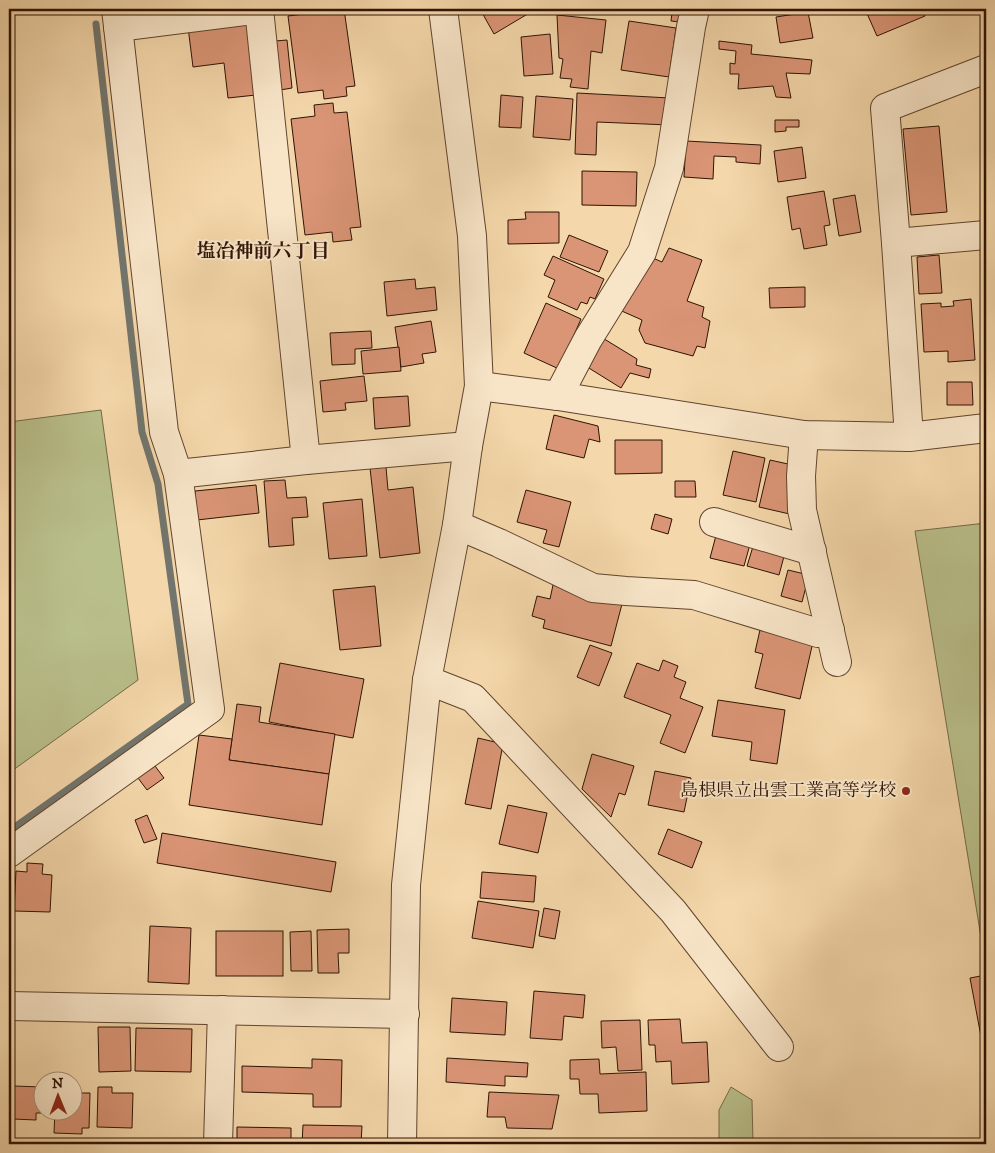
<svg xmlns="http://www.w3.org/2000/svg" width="995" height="1153" viewBox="0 0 995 1153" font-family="'IM FELL DW Pica','Noto Serif JP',serif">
	<rect width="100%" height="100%" fill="#f4d7aa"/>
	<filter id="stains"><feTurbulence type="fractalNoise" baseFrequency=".004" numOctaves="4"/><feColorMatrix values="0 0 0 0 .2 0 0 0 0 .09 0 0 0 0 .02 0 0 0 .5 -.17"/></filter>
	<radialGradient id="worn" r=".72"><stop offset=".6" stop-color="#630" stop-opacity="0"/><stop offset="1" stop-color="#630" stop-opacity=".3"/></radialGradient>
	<g fill="#b9bf8a" stroke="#746946">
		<path d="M101,410L138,680L9,773V422Z"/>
		<path d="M986,523V968L915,531Z"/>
		<path d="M731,1087L752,1100L753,1144H719V1110Z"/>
	</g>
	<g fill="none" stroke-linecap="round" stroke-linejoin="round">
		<path stroke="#72756d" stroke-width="7" d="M9,831L188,704L158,484L142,432L96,24"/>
	</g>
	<g fill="#da9576" stroke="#2f1303">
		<path d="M344,9L355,86L346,87L347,96L324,99L323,90L298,93L288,16Z"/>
		<path d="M480,9H536L494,34Z"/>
		<path d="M642,9H682L680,22L671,21L672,13Z"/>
		<path d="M865,9H922L925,16L877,36Z"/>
		<path d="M808,12L813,38L780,43L776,17Z"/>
		<path d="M557,15L606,20L602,53L591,51L588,89L570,87L572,79L560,78L563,59L559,58Z"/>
		<path d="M247,20L256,95L228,98L224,63L193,67L188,27Z"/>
		<path d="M629,21L676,28L669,77L621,70Z"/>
		<path d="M550,34L553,74L524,76L521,37Z"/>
		<path d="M287,40L292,88L280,90L275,41Z"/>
		<path d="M719,41L752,45L751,54L812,60L810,74L786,73L791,98L776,97L773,86L738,89L739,74H730V63L735,64L736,51L719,49Z"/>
		<path d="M577,93L670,98L669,125L597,122L596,155L575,154Z"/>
		<path d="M501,95L523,97L521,128L499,127Z"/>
		<path d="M536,96L573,99L570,140L533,137Z"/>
		<path d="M333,103L334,113L347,112L361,227L350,228L352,240L333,242L332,232L305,235L291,119L315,116L314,105Z"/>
		<path d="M775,120H799V127H786V131L775,132Z"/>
		<path d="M939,126L947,212L911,215L903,129Z"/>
		<path d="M686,141L761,145L760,164L736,162V157L714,156L713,179L684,177Z"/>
		<path d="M802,147L806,178L778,182L774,151Z"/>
		<path d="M582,171L637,172L636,206L582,205Z"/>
		<path d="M824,191L830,225L824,226L827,245L804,249L800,228L792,230L787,197Z"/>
		<path d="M855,195L861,232L839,236L833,199Z"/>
		<path d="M525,212H559V243L508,244V220L526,219Z"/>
		<path d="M569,235L608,251L599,272L560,257Z"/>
		<path d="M669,248L702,260L687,301L704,307L702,317L710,321L705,348L697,346L693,356L645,343L639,330L642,320L615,308L646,255L662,262Z"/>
		<path d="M939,255L942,293L919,294L917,257Z"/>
		<path d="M553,256L604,279L595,299L590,297L587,304L581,302L577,310L548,297L555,280L544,275Z"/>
		<path d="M415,279L416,289L435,287L437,310L387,316L384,282Z"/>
		<path d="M805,287V307L770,308L769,288Z"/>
		<path d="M971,299L975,360L948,362V351L924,352L921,304L941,303V307L954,306L953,301Z"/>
		<path d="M546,303L581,319L559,369L524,353Z"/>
		<path d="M431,321L436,352L422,354L424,363L401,367L395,327Z"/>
		<path d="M371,331L372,348L355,349V364L332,365L330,333Z"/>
		<path d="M601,337L637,359L636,365L651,369L649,378L630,373L621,388L584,365Z"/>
		<path d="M399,347L401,371L363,374L361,351Z"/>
		<path d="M364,376L367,401L345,403L346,410L323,412L320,381Z"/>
		<path d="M947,382H972L973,405H947Z"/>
		<path d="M408,396L410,426L375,429L373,398Z"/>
		<path d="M554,415L598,426L600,442L589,439L584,458L546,449Z"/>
		<path d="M615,440H662V473L615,474Z"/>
		<path d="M733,451L765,458L756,502L723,495Z"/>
		<path d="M770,460L797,466L794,515L759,507Z"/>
		<path d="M386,467L388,490L413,487L420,553L380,558L370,468Z"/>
		<path d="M285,480L287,498L306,497L308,517L292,518L294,545L269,547L264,481Z"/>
		<path d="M675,481H695L696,497H675Z"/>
		<path d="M256,485L259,513L197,520L195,491Z"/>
		<path d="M526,490L571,502L559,547L543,543L547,530L517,522Z"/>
		<path d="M362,499L367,556L329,559L323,503Z"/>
		<path d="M655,514L672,519L668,534L651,529Z"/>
		<path d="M718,528L752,537L744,566L710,558Z"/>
		<path d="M755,540L786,549L779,575L747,566Z"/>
		<path d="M788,570L809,575L802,602L781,596Z"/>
		<path d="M553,585L622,604L611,646L543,628L545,620L532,616L537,596L550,599Z"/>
		<path d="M375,586L381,646L340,650L333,590Z"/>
		<path d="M762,621L815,633L800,699L755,688L763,654L755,652Z"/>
		<path d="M590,645L612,653L599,686L577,677Z"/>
		<path d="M663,660L678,666L674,677L686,682L680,698L703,707L685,753L660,743L671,715L624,697L637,663L659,671Z"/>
		<path d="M280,663L364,679L353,738L269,722Z"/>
		<path d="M718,700L785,710L777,764L750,760L752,742L712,736Z"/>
		<path d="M237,704L261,707L259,722L335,734L329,774L229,760Z"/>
		<path d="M199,735L232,739L229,760L329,774L322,825L189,805Z"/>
		<path d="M478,738L503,744L491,809L465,804Z"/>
		<path d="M592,754L634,766L625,795L619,793L611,817L582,789Z"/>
		<path d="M155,766L164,778L147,790L138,778Z"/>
		<path d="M655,771L691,778L684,812L648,805Z"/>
		<path d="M508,805L547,813L538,853L499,844Z"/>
		<path d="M147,815L157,839L144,843L135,820Z"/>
		<path d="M668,829L702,842L692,868L658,854Z"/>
		<path d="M162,833L336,862L331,892L157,863Z"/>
		<path d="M27,863L43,864L42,874L52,875L50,912L14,911L16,871L27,872Z"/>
		<path d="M482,872L536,876L534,902L480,898Z"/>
		<path d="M9,881L12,884L11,918H9Z"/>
		<path d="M478,901L539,911L533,948L472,938Z"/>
		<path d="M544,908L560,911L555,939L539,936Z"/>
		<path d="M150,926L191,928L189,984L148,982Z"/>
		<path d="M349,929V953H338L339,973H318L317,930Z"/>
		<rect x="216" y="931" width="67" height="45"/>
		<path d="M311,931L312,971H291L290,932Z"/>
		<path d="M986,975V1063L970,978Z"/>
		<path d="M534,991L585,995L583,1018L564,1016L562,1040L530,1038Z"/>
		<path d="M452,998L507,1002L505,1035L450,1032Z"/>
		<path d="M680,1019L682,1043L707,1042L709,1082L672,1084L671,1061L656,1062L655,1045H649L648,1020Z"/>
		<path d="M640,1020L642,1070L618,1071L616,1047L602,1048L601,1021Z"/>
		<path d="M98,1027H130L131,1071L99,1072Z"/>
		<path d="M136,1028L192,1029L191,1072L135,1071Z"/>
		<path d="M447,1058L528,1063L527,1077L505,1076V1086L446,1082Z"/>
		<path d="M312,1059L342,1060L341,1107H313V1094L242,1092V1066L312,1068Z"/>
		<path d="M599,1059L600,1074L646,1072L647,1111L599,1113L598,1094H580L579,1079H570V1060Z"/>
		<path d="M14,1086L42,1087V1110H50V1113H36V1120L13,1119Z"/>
		<path d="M98,1087H112V1093H133L132,1128L97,1127Z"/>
		<path d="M489,1092L559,1095L552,1129L507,1128L505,1117H487Z"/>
		<path d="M72,1093H90L89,1128H82V1134L54,1133L55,1110H72Z"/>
		<path d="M303,1125L362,1126L361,1144H302Z"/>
		<path d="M237,1127L291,1128V1144H237Z"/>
	</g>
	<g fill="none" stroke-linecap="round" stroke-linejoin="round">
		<g stroke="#60442d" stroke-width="30">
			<g id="minor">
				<path d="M259,9L306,460"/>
				<path d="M118,27L261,9"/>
				<path d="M896,243L986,235"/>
				<path d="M479,386L558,396L804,435L909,437L986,428"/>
				<path d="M558,396L588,339L642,252L669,168L691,27L695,9"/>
				<path d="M804,435L801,476L802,510L837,662"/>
				<path d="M909,437L896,243L885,108L986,69"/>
				<path d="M178,474L306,460L468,446"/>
				<path d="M714,522L812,551"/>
				<path d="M457,525L499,543L593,588L626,591L694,595L818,633L830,630"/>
				<path d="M427,680L473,698L673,911L779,1047"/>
				<path d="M9,853L210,709L178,474L164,432L116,9"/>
				<path d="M9,1006L405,1014"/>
				<path d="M218,1144L222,1010"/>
				<path d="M402,1144L406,885L427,680L457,525L468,446L479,386L472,236L443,9"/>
			</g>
		</g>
		<use href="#minor" stroke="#f8e5c8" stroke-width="28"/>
	</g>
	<circle fill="#8f2418" stroke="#f8e5c8" stroke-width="2" cx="906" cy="791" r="5"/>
	<g text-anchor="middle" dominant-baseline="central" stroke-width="4" stroke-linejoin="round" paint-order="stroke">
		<g font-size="18" fill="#2f1303" stroke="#f8e5c8" text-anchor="end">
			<text x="896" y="791">島根県立出雲工業高等学校</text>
		</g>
		<g font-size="19" font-weight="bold" fill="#2f1303" stroke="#f8e5c8">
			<text x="263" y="251">塩冶神前六丁目</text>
		</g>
	</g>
	<rect width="995" height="1153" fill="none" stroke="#f4d7aa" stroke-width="30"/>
	<rect x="10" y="10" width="975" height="1133" fill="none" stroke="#2f1303" stroke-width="2.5"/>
	<rect x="15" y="15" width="965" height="1123" fill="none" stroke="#2f1303"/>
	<g transform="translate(58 1096) rotate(359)"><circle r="24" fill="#f8e5c8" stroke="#a89179"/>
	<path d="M0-4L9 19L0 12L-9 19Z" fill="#8f2418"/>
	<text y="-8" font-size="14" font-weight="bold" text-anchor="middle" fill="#2f1303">N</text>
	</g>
	<rect width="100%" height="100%" filter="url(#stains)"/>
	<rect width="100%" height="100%" fill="url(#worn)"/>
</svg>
